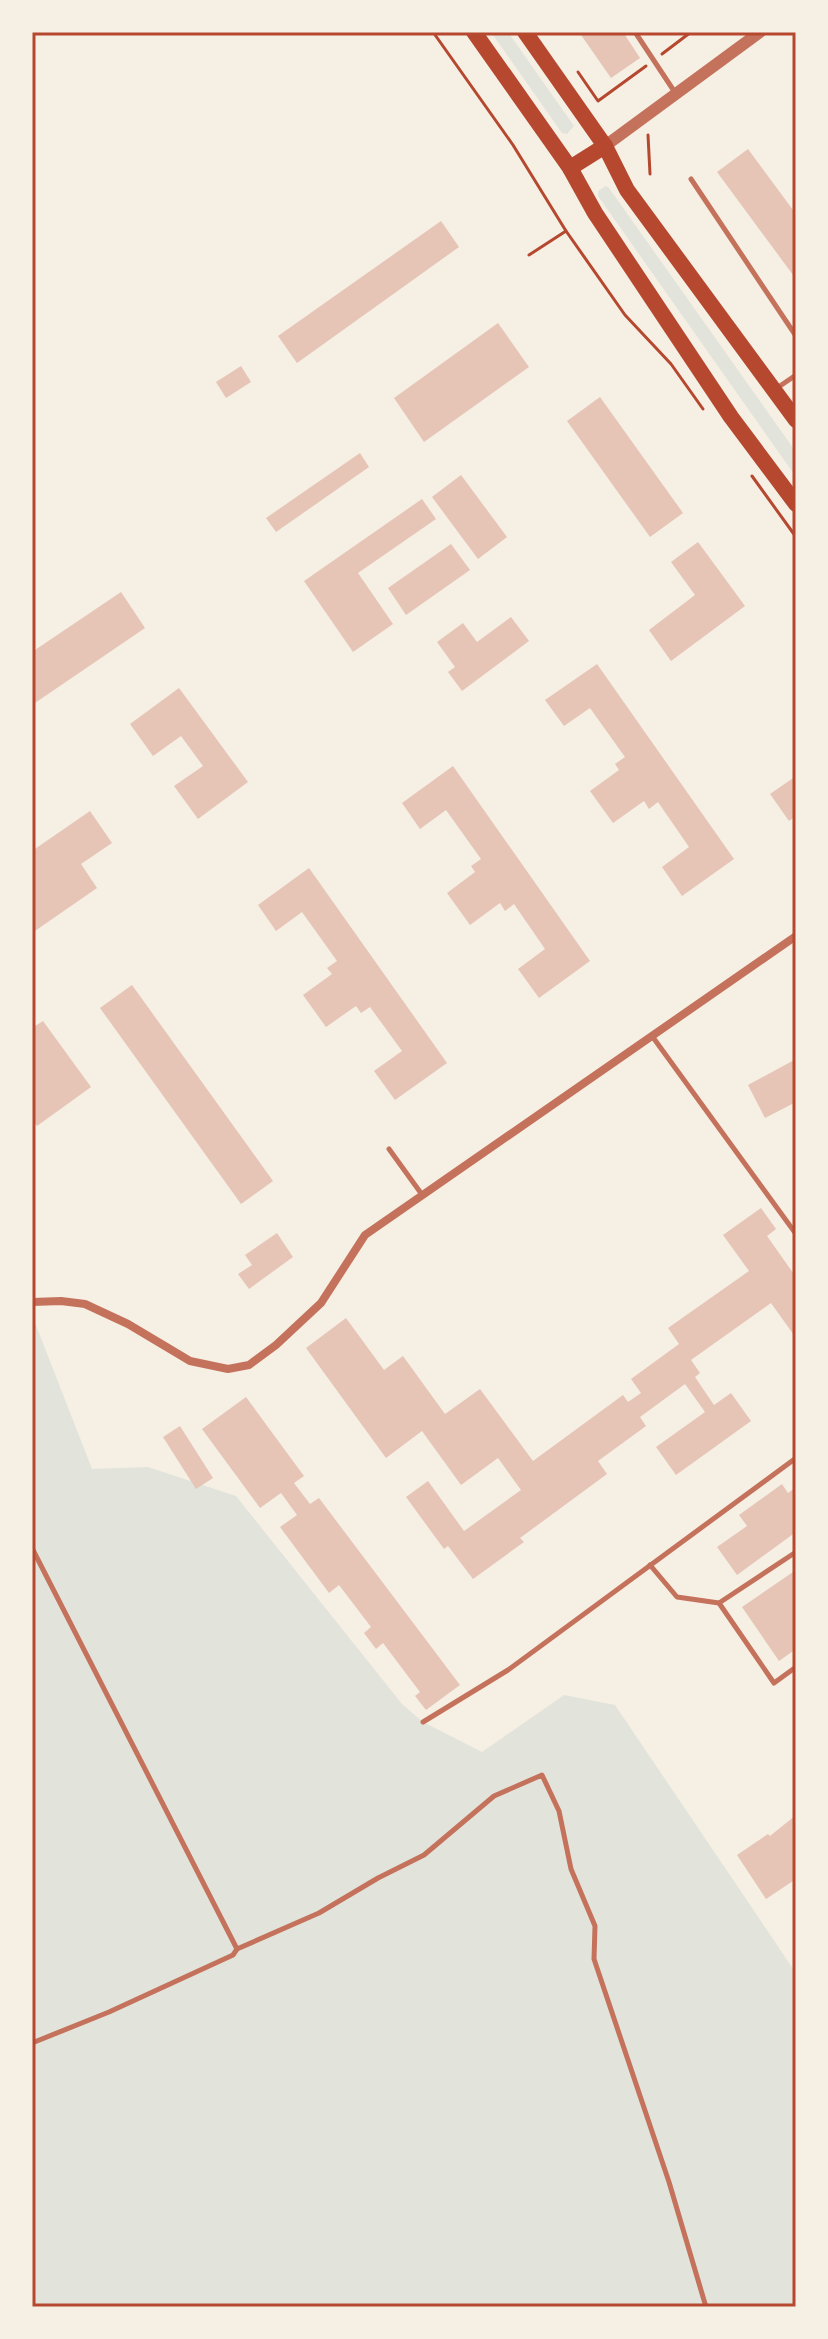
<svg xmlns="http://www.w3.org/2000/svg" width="828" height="2339" viewBox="0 0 828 2339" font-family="'Open Sans',sans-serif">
	<rect width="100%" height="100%" fill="#f6efe4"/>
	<g fill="#e2e4dc">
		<path d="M491,32H508L574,126L567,134L562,133Z"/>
		<path d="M606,186L609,188L796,452V477L598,196V191Z"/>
		<path d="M32,1315L92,1469L148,1467L236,1496L402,1704L423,1722L482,1752L564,1695L615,1705L796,1973V2307H32Z"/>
	</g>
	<g fill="#e6c5b7">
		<path d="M579,32H623L640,58L611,78Z"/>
		<path d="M748,149L796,214V279L717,172Z"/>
		<path d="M441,221L459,247L297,363L278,336Z"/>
		<path d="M498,323L529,367L424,442L394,398Z"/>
		<path d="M241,366L251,382L226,398L216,382Z"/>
		<path d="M600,397L683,513L650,537L567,421Z"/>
		<path d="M360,453L369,467L276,532L266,518Z"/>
		<path d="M461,475L507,537L478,559L432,497Z"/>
		<path d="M422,499L436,519L358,573L393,624L353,652L304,581Z"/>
		<path d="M698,542L745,606L671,661L649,630L695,595L671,562Z"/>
		<path d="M451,544L470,570L406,615L388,588Z"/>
		<path d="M121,592L145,628L32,705V652Z"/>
		<path d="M511,617L529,641L462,691L448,672L455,667L437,642L463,623L477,642Z"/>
		<path d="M597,664L734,859L682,896L662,867L689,847L658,802L649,809L644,801L613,823L590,791L619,770L615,764L625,757L590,708L564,726L545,700Z"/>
		<path d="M179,688L248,782L198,819L174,786L203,766L181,736L153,756L130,724Z"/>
		<path d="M453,766L590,961L539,998L518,969L545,949L514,904L505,911L500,903L470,925L447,893L475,872L471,866L481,859L446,810L420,829L402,803Z"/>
		<path d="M796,776V816L789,821L770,794Z"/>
		<path d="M90,811L112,843L81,864L97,888L32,933V851Z"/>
		<path d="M309,868L447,1063L395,1100L374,1071L402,1051L370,1007L361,1013L356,1006L326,1027L303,995L332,974L327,968L337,961L302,912L276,931L258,905Z"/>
		<path d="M132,985L273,1181L241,1204L100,1008Z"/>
		<path d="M43,1021L91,1087L37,1126L32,1119V1028Z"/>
		<path d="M796,1059V1102L765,1118L748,1085Z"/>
		<path d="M761,1208L776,1229L767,1236L796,1277V1338L771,1303L691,1360L700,1373L695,1377L714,1405L731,1393L751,1421L676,1475L656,1447L705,1412L685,1384L640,1417L646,1426L598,1461L607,1474L520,1538L524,1542L473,1579L448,1546L444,1549L406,1497L428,1481L464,1531L521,1490L498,1458L461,1485L422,1431L386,1458L306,1348L346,1318L384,1370L403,1356L445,1414L480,1389L533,1461L623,1395L628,1402L641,1393L631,1379L679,1344L668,1328L749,1271L723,1235Z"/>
		<path d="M277,1233L293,1257L249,1289L238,1274L252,1265L245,1255Z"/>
		<path d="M246,1397L304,1476L294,1483L310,1504L319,1498L460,1685L426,1710L415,1696L420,1692L383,1643L376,1649L364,1633L371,1627L339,1585L329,1593L280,1527L297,1515L281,1493L260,1508L202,1429Z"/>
		<path d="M180,1426L213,1478L196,1489L163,1437Z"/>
		<path d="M782,1484L788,1493L796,1487V1532L737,1575L717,1547L747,1526L739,1515Z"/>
		<path d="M796,1570V1649L779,1661L742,1607Z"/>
		<path d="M796,1815V1879L766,1899L737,1855L768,1834L770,1836Z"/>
	</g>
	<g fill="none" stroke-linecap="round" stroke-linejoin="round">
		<g stroke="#b5482f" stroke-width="3">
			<path d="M433,32L513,145L566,231L625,315L671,364L703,409"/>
			<path d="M662,54L691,32"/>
			<path d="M578,72L598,101L646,66"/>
			<path d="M648,135L650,174"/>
			<path d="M529,255L566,231"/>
			<path d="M752,476L796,537"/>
		</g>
		<g stroke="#c5725c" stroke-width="5">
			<path d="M635,32L676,94"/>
			<path d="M691,179L796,336"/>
			<path d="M777,388L796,375"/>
			<path d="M652,1036L796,1234"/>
			<path d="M389,1149L423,1196"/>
			<path d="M32,1548L237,1949"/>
			<path d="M650,1565L677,1597L719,1603L774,1683L796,1667"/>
			<path d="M719,1603L796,1552"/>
			<path d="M423,1722L508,1670L796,1458"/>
			<path d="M32,2043L109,2012L233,1955L237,1949L319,1913L378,1878L424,1855L494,1796L542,1775L559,1811L571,1869L595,1926L594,1959L669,2182L706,2307"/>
		</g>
		<path stroke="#c5725c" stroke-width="8" d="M32,1302L61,1301L85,1304L128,1324L190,1361L228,1369L249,1365L276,1345L321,1303L365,1235L796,936"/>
		<path stroke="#c5725c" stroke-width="12" d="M605,146L760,32"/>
		<g stroke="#b5482f" stroke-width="16">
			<path d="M474,32L570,168L595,213L731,417L796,504"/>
			<path d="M525,32L605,146L627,190L796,420"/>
			<path d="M570,168L605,146"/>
		</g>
	</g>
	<rect width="828" height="2339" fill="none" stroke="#f6efe4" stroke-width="68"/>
	<rect x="34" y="34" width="760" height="2271" fill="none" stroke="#b5482f" stroke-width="3"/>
</svg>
